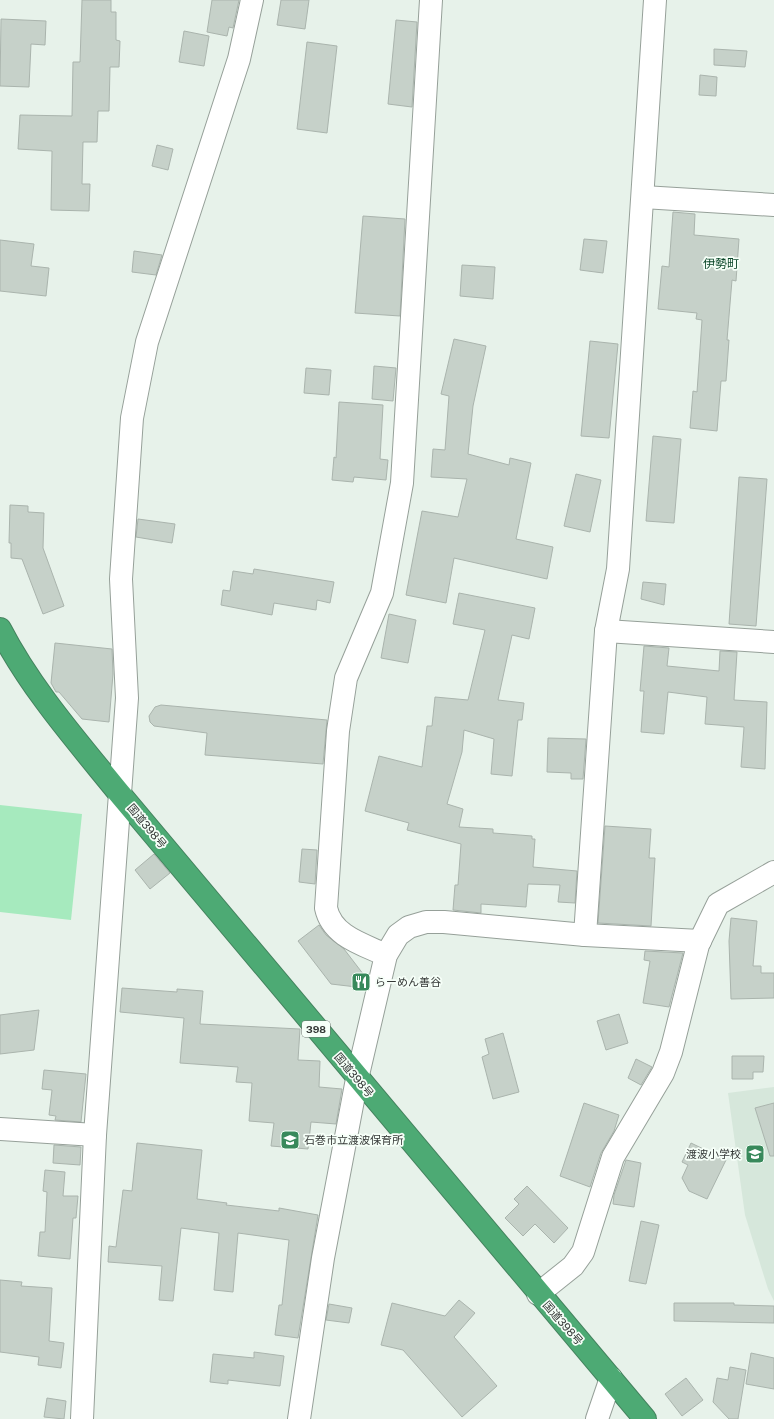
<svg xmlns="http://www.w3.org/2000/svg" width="774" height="1419" viewBox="0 0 774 1419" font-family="'Public Sans','Noto Sans JP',sans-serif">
	<rect width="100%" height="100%" fill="#e7f2ea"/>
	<path fill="#d6e7db" d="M774,1087V1301L768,1289L745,1215L728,1093Z"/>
	<path fill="#a6eabe" d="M0,805L82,814L71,920L0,912Z"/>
	<g fill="#c6d1c9" stroke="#aab4ad">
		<path d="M82,0H111V12H116V40L120,41L119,67H110L109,111H98L97,142H83L82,184H90L89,211L51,210L52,151L18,149L20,115L72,116L73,62H80Z"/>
		<path d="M212,0H239L233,28L229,27L227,36L207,32Z"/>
		<path d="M281,0H309L305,29L277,25Z"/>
		<path d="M1,19L46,21L45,45L31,44L29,87L0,86Z"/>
		<path d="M396,20L417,22L412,107L388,104Z"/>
		<path d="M184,31L209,36L204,66L179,62Z"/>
		<path d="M307,42L337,46L327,133L297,129Z"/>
		<path d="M714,49L747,51L745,67L714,65Z"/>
		<path d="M700,75L717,77L716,96L699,95Z"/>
		<path d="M157,145L173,149L168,170L152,166Z"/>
		<path d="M673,212L695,214L694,235L739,239L736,281L732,280L727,340H729L726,381H721L717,431L690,428L693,391L697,392L702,320L696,319L697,313L658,309L662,266L669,267Z"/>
		<path d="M363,216L405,219L400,316L355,313Z"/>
		<path d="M584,239L607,241L603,273L580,270Z"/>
		<path d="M0,240L34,244L31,266L49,268L46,296L0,291Z"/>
		<path d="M134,251L162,255L156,275L132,272Z"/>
		<path d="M462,265L495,267L493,299L460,296Z"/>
		<path d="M454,339L486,346L473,406L468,454L509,465L510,458L531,463L516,539L553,547L547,579L454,558L446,603L406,595L422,511L458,517L467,479L431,477L433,449L445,450L449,396L441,394Z"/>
		<path d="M590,341L618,344L609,438L581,436Z"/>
		<path d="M374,366L396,368L393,401L372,399Z"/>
		<path d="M306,368L331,370L329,395L304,393Z"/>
		<path d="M339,402L383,405L380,459L388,460L386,480L354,477L353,482L332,480L334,457L336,458Z"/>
		<path d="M653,436L681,439L674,523L646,521Z"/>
		<path d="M576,474L601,480L590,532L564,526Z"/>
		<path d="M739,477L767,479L756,626L729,624Z"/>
		<path d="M10,505L28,506V512L44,513L43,548L64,606L43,614L22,559L11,558V543H9Z"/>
		<path d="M138,519L175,524L172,543L136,537Z"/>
		<path d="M254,569L334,582L330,603L317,600L316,610L274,603L272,615L221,605L223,590L230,591L233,571L253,574Z"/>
		<path d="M643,582L666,584L664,605L641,599Z"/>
		<path d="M459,593L535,608L529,639L512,635L498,700L524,703L522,720H518L512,776L491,774L494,739L464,730L462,752L447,804L463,809L459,827L493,829V833L532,836V839H535L533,867L577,871L575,903L558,902L560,885L528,884L526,907L481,904V913L453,910L455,885H458L461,844L407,830L409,823L365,811L379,756L422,767L427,726H432L435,697L468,700L485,630L453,624Z"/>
		<path d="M389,614L416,620L408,663L381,658Z"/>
		<path d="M55,643L112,649L113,674L109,722L82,719L59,692H56L51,683Z"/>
		<path d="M644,646L669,648L667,666L719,671L720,651L737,652L734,700L767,702L765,769L741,767L744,727L705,724L707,697L668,692L664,734L641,732L644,691H640Z"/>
		<path d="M161,705L327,720L323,764L205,755L207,733L154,726L150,722L149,716L155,707Z"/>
		<path d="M548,738L586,739L583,779H571V773L547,772Z"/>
		<path d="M605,826L651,829L649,858H655L651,926L598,923Z"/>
		<path d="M302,849L317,850L315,884L299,882Z"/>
		<path d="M154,854L170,873L150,889L135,870Z"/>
		<path d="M731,918L757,921L753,966H761V973H774V998L731,999L729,941Z"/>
		<path d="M319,925L326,935L344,949L367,979L365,988L331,984L298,941Z"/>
		<path d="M645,951L683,953L669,1007L643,1003L650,961L644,960Z"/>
		<path d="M122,988L177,992V989L203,991L200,1024L300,1029L298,1060L320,1061L319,1087L342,1089L336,1124L311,1122L308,1149L271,1146L274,1123L249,1121L252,1083L236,1082L238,1067L180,1063L184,1018L120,1012Z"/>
		<path d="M39,1010L34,1050L0,1054V1015Z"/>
		<path d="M619,1014L628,1043L606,1050L597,1021Z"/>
		<path d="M503,1033L519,1092L493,1099L482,1057L489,1054L485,1039Z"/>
		<path d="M732,1056H764L763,1072H753V1079H732Z"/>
		<path d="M636,1059L652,1067L641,1085L628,1078Z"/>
		<path d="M44,1070L86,1074L81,1122L55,1120L56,1116L49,1115L52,1090L42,1089Z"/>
		<path d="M584,1103L619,1115L614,1131L601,1153L590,1187L560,1176Z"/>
		<path d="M774,1103V1156H770L755,1108Z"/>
		<path d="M137,1143L202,1150L197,1199L227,1203L226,1205L279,1211V1208L318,1215L298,1338L275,1335L279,1305H282L289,1240L238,1233L233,1292L214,1290L219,1233L181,1228L173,1301L159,1300L162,1266L108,1262L109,1246L116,1247L123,1190L132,1191Z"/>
		<path d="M691,1143L726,1160L707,1199L689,1191L682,1178L688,1165L682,1162Z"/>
		<path d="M54,1145L81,1147L80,1165L53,1163Z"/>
		<path d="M626,1160L641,1163L634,1207L613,1204L614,1195Z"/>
		<path d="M45,1170L65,1172L63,1196H78L76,1218H73L70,1259L38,1256L40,1232H45L47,1192L43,1191Z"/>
		<path d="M527,1186L568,1228L554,1243L535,1224L523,1236L505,1218L519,1204L514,1199Z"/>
		<path d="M641,1221L659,1225L646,1284L629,1281Z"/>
		<path d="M0,1280L22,1282L21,1286L52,1288L49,1341L64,1343L61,1368L38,1365L39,1357L0,1352Z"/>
		<path d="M459,1300L475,1313L454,1337L497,1386L462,1417L403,1350L381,1345L392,1303L445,1316Z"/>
		<path d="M674,1303H734V1305L774,1306V1323L674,1321Z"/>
		<path d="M329,1304L352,1308L349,1323L326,1320Z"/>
		<path d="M254,1352L284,1356L280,1386L228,1380V1384L210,1382L213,1354L254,1358Z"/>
		<path d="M751,1353L774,1358V1389L746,1384Z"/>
		<path d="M730,1367L746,1370L738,1419H729L713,1402L717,1378L728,1380Z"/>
		<path d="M686,1378L703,1400L682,1416L665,1394Z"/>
		<path d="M47,1398L66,1401L64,1419L44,1417Z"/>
	</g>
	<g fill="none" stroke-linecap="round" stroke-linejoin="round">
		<g stroke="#96a099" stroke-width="24">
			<g id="minor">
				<path d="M643,197L774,205"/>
				<path d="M606,631L774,642"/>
				<path d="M585,935L606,631L618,569L655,0"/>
				<path d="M386,955C362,944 332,936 326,908L338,731L346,678L382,593L402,483L431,0"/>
				<path d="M0,1129L95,1135"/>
				<path d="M538,1294L573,1266L583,1252L613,1157L663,1073L671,1052L698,945L718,904L774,872"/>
				<path d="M82,1419L95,1135L127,698L121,579L132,418L147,342L239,59L252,0"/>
				<path d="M299,1419L323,1258L357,1079L386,955L398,935L409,927L426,922H444L585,935L700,941"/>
				<path d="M597,1419L611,1378"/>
			</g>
		</g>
		<g stroke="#44825e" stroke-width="24">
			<path id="highway" d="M0,629C31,689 77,741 119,793L645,1419"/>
		</g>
		<use href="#minor" stroke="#fff" stroke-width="22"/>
		<use href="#highway" stroke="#4daa74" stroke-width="22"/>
	</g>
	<defs>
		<g id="restaurant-square" transform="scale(1)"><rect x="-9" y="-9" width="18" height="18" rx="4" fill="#38895b" stroke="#f6fff8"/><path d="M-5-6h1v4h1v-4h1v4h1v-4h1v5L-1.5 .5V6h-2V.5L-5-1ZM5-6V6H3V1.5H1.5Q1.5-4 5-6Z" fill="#fff"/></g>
		<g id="school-square" transform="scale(1)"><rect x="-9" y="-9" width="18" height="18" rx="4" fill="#38895b" stroke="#f6fff8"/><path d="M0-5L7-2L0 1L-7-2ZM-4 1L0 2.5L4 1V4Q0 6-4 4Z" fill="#fff"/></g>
	</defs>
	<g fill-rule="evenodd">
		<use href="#restaurant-square" x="361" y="982"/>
		<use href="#school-square" x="290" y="1140"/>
		<use href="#school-square" x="755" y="1154"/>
	</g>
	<g text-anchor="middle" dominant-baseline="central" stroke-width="3.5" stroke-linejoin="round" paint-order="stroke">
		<rect fill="#f6fff8" stroke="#6e7470" stroke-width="1" x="302" y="1021" width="28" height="16" rx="3"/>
		<g font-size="10" font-weight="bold" fill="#343836">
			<text x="316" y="1029">398</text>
		</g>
		<g font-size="11" fill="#343836" stroke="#f6fff8">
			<text transform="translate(147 826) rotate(50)">国道398号</text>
			<text transform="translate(354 1075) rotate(50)">国道398号</text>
			<text transform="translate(563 1323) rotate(49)">国道398号</text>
		</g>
		<g font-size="11" fill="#343836" stroke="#f6fff8" text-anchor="start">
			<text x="375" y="982">らーめん善谷</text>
			<text x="304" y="1140">石巻市立渡波保育所</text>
			<text x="741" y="1154" text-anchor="end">渡波小学校</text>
		</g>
		<g font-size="12" fill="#0b4729" stroke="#f6fff8">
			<text x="721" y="264">伊勢町</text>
		</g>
	</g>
</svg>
